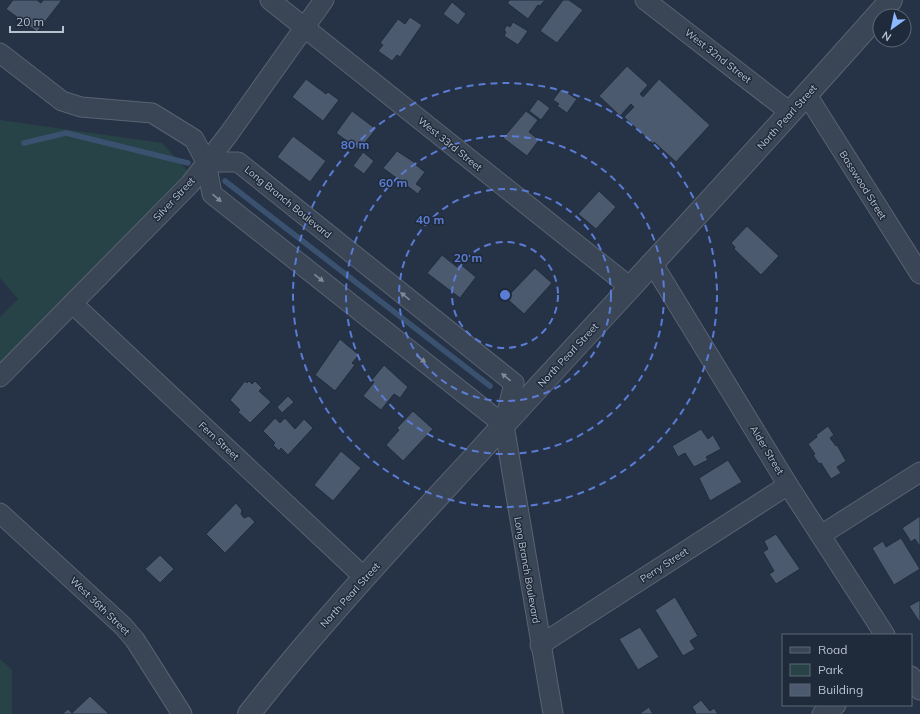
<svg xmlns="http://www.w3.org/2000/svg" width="920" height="714" viewBox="0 0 920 714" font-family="Mulish,sans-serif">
	<rect width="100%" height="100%" fill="#263346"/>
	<g fill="#284347">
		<path d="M0,120L162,143L188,171L0,364V317L18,299L0,278Z"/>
		<path d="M0,659L12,670V714H0Z"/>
	</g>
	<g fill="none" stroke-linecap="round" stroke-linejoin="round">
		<g stroke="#3a516f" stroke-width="5.5">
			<path d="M24,143L66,133L188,163"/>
			<path d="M225,181L490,386"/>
		</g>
	</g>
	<g fill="#4c5a6f" stroke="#212c3c">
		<path d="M13,0H37L41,3L43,0H62L37,32L29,26L28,29L19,22L21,20L6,9Z"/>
		<path d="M510,0H545L540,6L538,5L528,19L507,3Z"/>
		<path d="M563,0H569L583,10L557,43L540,31Z"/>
		<path d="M452,2L466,14L458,25L443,14Z"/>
		<path d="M410,17L422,25L400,57L397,55L392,61L378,51L383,45L380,43L398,19L405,24Z"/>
		<path d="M513,22L528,31L518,45L504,36L506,32L504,30L507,25L510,27Z"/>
		<path d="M627,66L648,85L640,94L643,97L659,79L710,125L676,162L654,142L653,144L624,117L634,107L631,104L620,116L599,96Z"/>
		<path d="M306,79L326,94L328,92L339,100L323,121L292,97Z"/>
		<path d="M561,89L577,99L567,113L557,106L559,104L553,100Z"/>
		<path d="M538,99L550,108L541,120L529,111Z"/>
		<path d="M352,111L376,129L359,150L336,133Z"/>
		<path d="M526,111L538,120L529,132L539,140L527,156L503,138Z"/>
		<path d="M293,136L326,161L310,182L277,157Z"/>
		<path d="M397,151L417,164L416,165L425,172L416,184L422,188L418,194L383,168Z"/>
		<path d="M363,152L374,161L364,174L353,166Z"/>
		<path d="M599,191L616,207L596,229L578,214Z"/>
		<path d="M747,226L779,256L761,275L734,249L735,247L731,243Z"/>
		<path d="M442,255L457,267L460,264L476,277L460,298L427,273Z"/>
		<path d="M535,268L552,283L524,314L506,298Z"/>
		<path d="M340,339L359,355L352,363L355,365L335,391L315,375Z"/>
		<path d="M384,365L408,387L400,398L394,394L381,410L363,396L374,382L371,381Z"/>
		<path d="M245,381L247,383L249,381L252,384L255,381L262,388L259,391L271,402L250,423L238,412L240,410L230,400Z"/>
		<path d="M288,396L294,402L282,413L277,407Z"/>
		<path d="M413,411L433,429L403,461L386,445L399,430L397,428Z"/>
		<path d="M275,418L280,423L285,418L295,429L304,419L313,428L288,455L281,448L279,451L273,445L275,443L263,431Z"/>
		<path d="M828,426L834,435L830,438L836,446L837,445L846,461L837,467L841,473L831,479L821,463L819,464L813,455L815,454L808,444L817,437L816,435Z"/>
		<path d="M701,429L708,439L713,435L721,449L706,457L708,460L694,467L685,453L678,457L672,446Z"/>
		<path d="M341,451L361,468L333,501L314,485Z"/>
		<path d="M728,460L742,482L710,501L699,478Z"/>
		<path d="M236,503L242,510L241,514L244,518L249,516L255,522L225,553L206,534Z"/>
		<path d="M920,516V547L915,539L911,542L902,528Z"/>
		<path d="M776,534L800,569L776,584L769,574L774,571L763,552L768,549L764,541Z"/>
		<path d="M901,538L920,569L894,585L872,548L883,541L886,547Z"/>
		<path d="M160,555L174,569L160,583L145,569Z"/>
		<path d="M675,597L698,636L690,641L695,649L683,656L655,610Z"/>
		<path d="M920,600V623L909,606Z"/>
		<path d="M640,627L659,657L638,670L619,639Z"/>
		<path d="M90,696L109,714H62L68,709L72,713Z"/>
		<path d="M701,700L710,711L714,708L718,714H694L696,713L692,707Z"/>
		<path d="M649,707L653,714H639Z"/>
	</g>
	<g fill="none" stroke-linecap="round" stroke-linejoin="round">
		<g stroke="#596372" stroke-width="21">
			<g id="minor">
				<path d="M270,0L630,287"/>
				<path d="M645,0L791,113"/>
				<path d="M0,53L62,101L81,107L152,113L194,139L206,162L212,194L504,425"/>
				<path d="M807,95L920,274"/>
				<path d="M206,162H238L514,383L504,425L553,714"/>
				<path d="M653,264L788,485L885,635"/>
				<path d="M73,304L365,578"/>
				<path d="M0,377L190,184L228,135L324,0"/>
				<path d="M0,513L123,626L135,640L182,714"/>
				<path d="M821,535L920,472"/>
				<path d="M540,645L788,485"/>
				<path d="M911,676L920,690"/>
				<path d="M822,714L836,705"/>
			</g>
		</g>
		<g stroke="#596372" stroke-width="24">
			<path id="tertiary" d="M249,714C320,623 400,538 478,453C616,302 756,153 891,0"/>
		</g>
		<use href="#minor" stroke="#3a4555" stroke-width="19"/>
		<use href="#tertiary" stroke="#3a4555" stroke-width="22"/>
	</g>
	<defs><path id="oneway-solid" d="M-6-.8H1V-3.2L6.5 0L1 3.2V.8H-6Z"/></defs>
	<g fill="#7f8998">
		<use href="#oneway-solid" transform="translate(217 198) rotate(41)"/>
		<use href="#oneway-solid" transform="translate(319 278) rotate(38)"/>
		<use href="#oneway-solid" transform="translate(405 296) rotate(-141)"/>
		<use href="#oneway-solid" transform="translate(421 359) rotate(38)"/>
		<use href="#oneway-solid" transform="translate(506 377) rotate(-141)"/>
	</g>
	<g fill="none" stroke="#5b7cd4" stroke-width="2" stroke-dasharray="7 5">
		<circle cx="505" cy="295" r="53"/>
		<circle cx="505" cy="295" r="106"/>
		<circle cx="505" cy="295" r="159"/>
		<circle cx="505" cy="295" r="212"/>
	</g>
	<g text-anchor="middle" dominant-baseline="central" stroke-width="3" stroke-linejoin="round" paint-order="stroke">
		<g font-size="10" fill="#b8c1ce" stroke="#1f2a3a">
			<text transform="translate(718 56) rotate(38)">West 32nd Street</text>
			<text transform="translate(787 117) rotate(-48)">North Pearl Street</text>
			<text transform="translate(450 144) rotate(39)">West 33rd Street</text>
			<text transform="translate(863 185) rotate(58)">Basswood Street</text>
			<text transform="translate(174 199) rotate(-47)">Silver Street</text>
			<text transform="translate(288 202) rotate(39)">Long Branch Boulevard</text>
			<text transform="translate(568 355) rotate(-47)">North Pearl Street</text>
			<text transform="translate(219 441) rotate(43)">Fern Street</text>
			<text transform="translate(767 450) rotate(59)">Alder Street</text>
			<text transform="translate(664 565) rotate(-33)">Perry Street</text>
			<text transform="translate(527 570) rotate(80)">Long Branch Boulevard</text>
			<text transform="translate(350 595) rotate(-48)">North Pearl Street</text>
			<text transform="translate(100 606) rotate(44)">West 36th Street</text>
		</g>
	</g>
	<circle cx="505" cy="295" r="6" fill="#5b7cd4" stroke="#1f2a3a" stroke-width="2"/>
	<g font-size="12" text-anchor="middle" font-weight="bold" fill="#5b7cd4" stroke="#1f2a3a" stroke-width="3" stroke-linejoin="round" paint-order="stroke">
		<text x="355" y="149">80 m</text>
		<text x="393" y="187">60 m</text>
		<text x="430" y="224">40 m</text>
		<text x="468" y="262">20 m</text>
	</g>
	<rect x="782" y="634" width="130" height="72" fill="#1f2a3a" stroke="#5c6675"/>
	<rect x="790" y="647" width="20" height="6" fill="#3a4555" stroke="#5c6675"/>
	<text x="818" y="654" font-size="12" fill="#b8c1ce">Road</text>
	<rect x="790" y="664" width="20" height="12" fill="#284347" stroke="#5c6675"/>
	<text x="818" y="674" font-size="12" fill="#b8c1ce">Park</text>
	<rect x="790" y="684" width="20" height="12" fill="#4c5a6f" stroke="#5c6675"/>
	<text x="818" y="694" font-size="12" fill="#b8c1ce">Building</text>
	<g transform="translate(892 28) rotate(213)"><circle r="19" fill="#1f2a3a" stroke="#5c6675"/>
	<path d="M0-3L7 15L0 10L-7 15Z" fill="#8cb9ff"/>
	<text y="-6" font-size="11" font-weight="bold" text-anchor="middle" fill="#b8c1ce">N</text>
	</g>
	<path d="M10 26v6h53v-6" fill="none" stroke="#b8c1ce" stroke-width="2"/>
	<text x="16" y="26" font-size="12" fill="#b8c1ce" stroke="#1f2a3a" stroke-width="3" paint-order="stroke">20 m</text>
</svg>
